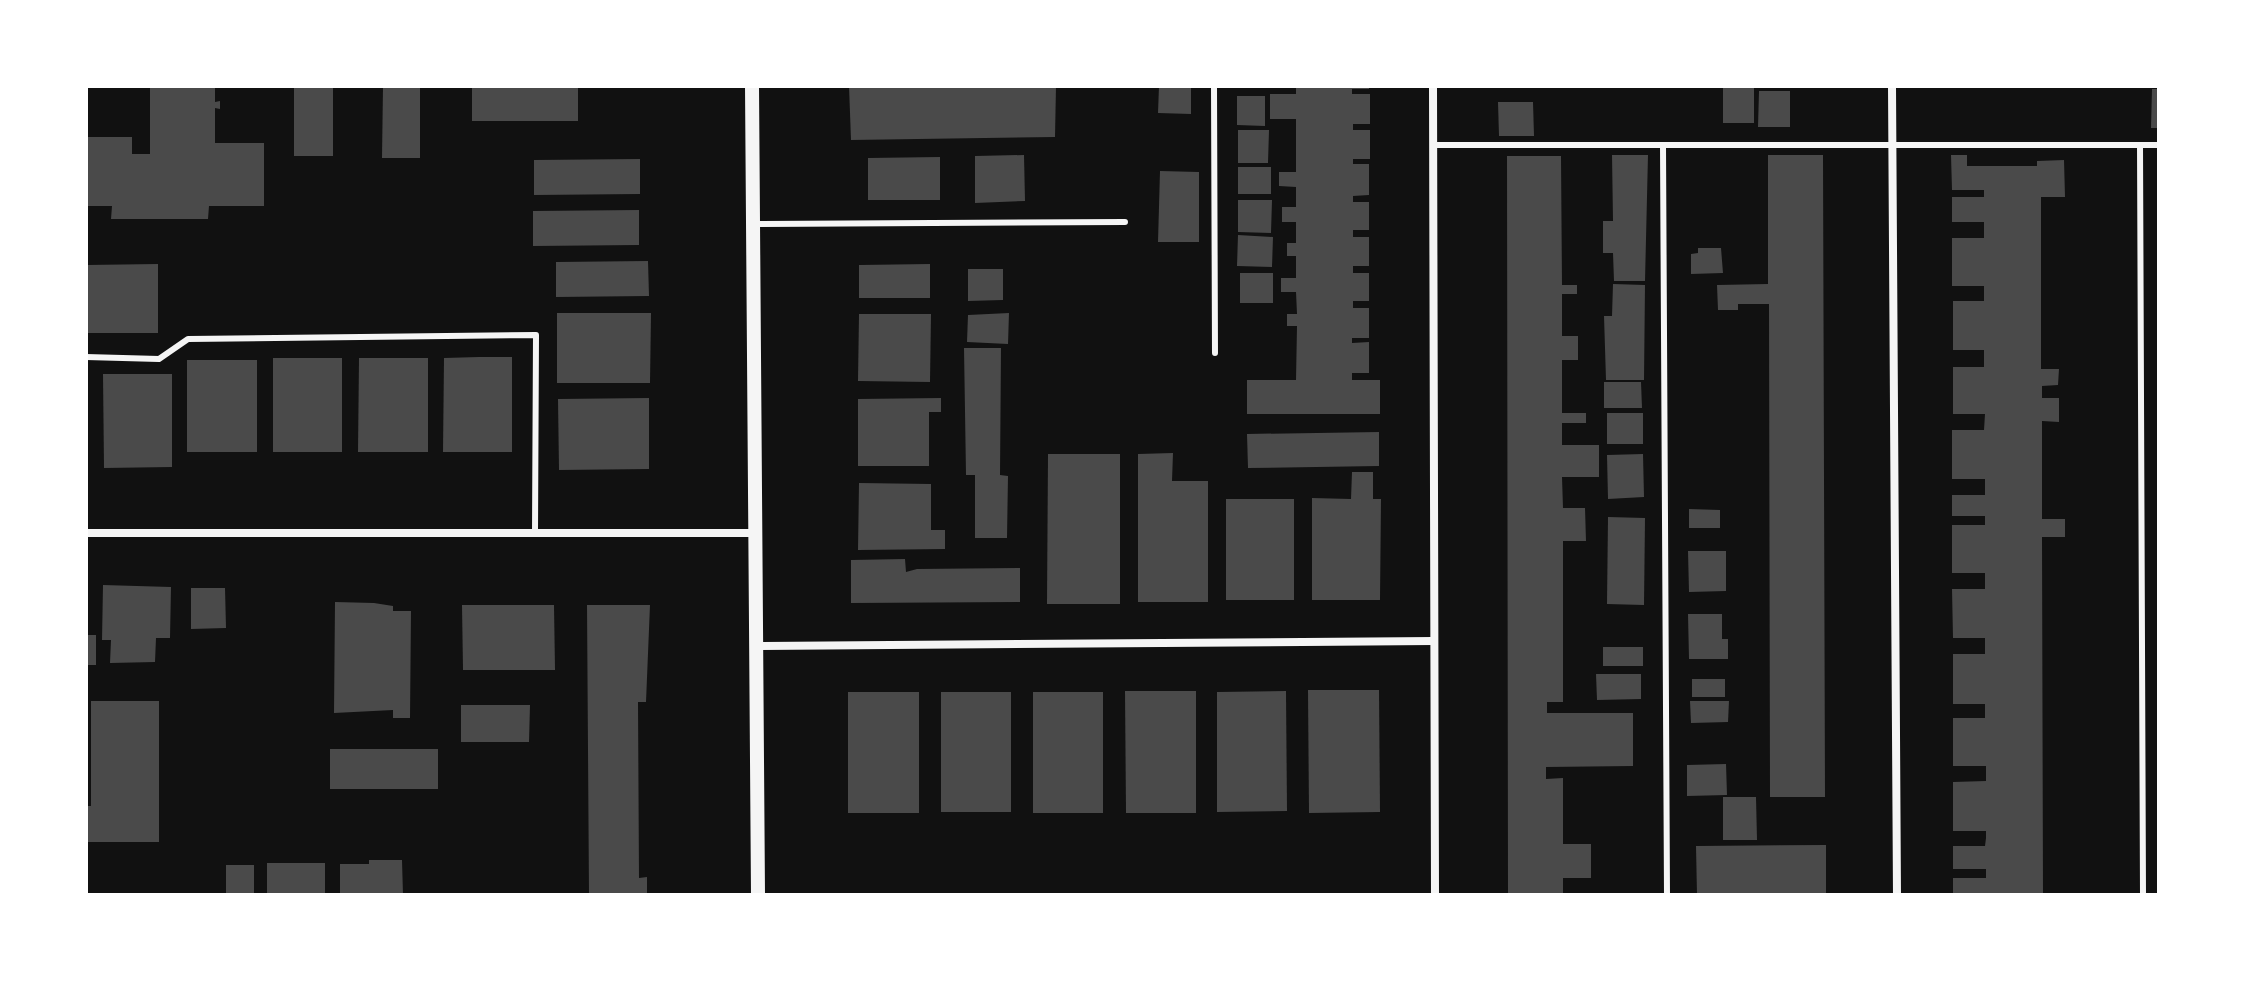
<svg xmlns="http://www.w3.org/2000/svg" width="2245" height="981" viewBox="0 0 2245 981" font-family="Merriweather,serif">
	<rect width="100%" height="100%" fill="#111"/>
	<g fill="#4a4a4a">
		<path d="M150,86H215V102L220,101V109L215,108V143H264V206H209L208,219H111L112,206H86V137H132V154H150Z"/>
		<rect x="294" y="86" width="39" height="70"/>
		<path d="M383,86H420V158H382Z"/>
		<rect x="472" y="86" width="106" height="35"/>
		<path d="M849,86H1056L1055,137L851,140Z"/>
		<path d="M1159,86H1191V114L1158,113Z"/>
		<path d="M1296,86H1369V89H1352V94H1370V124H1353V130H1370V159H1353V164H1369V195L1353,196V202H1369V230H1353V237H1369V266H1353V273H1369V301H1353V308H1369V338H1352V343L1369,342V373H1352V380H1380V414H1247V380H1296L1297,326H1287V314H1297L1296,292H1281V278H1296V256H1287V243H1296V222H1282V207H1296V187L1279,186V172H1296V119H1270V94H1296Z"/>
		<rect x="1723" y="86" width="31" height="37"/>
		<path d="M2152,89H2159V128H2151Z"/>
		<path d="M1759,91H1790V127H1758Z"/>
		<path d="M1237,96H1265V126L1237,125Z"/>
		<path d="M1498,102H1533L1534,136H1499Z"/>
		<path d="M1238,130H1269L1268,163H1238Z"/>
		<path d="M1024,155L1025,201L975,203V156Z"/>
		<path d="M1612,155H1648L1645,281H1614L1613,253H1603V221H1613Z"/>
		<path d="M1768,155H1823L1825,797H1770L1769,304H1738V310H1718L1717,285L1768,284Z"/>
		<path d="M1951,155H1967V166H2037V161L2064,160L2065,197H2041V369H2059L2058,385L2042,386V398H2059V422L2042,421V519H2065V537H2042L2043,895H1953V878H1986V869H1953V846H1985L1986,838V831H1953V782L1986,781V766H1953V718H1985V704H1953V654H1985V638H1953L1952,589H1985V573H1952V525H1985V516H1952V495H1985V479H1952V430H1984L1985,414H1953V367H1984V350H1953V301H1984V286H1952V238H1984V222H1952V197H1984V190H1952Z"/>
		<path d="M1507,156H1561L1562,285H1577V294H1562V336H1578V360H1562V413H1586V423H1562V445H1599V477H1562L1563,508H1585L1586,541H1563V702H1547V713H1633V766L1546,767V779L1563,778V844H1591V878H1563V895H1508Z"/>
		<path d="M940,157V200H868V158Z"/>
		<path d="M640,159V194L534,195V160Z"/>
		<rect x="1238" y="167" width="33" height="27"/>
		<path d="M1160,171L1199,172V242H1158Z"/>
		<path d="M1238,200H1272L1271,233L1238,232Z"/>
		<path d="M639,210V245L533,246V211Z"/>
		<path d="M1238,235L1273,237L1272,267L1237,266Z"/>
		<path d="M1698,248H1721L1723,273L1691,274V254L1698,253Z"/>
		<path d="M648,261L649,296L556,297V262Z"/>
		<path d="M158,264V333H86V265Z"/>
		<path d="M930,264V298H859V265Z"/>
		<path d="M968,269H1003V300L968,301Z"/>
		<rect x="1240" y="273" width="33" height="30"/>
		<path d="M1613,284L1645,285L1644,380H1606L1604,316H1612Z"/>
		<path d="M557,313H651L650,383H557Z"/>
		<path d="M1009,313L1008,344L967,342L968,315Z"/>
		<path d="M859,314H931L930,382L858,381Z"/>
		<path d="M964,348H1001L1000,475L1008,476L1007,538H975V475H966Z"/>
		<path d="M479,357H512V452H443L444,358Z"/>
		<rect x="273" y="358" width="69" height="94"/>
		<path d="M359,358H428V452H358Z"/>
		<rect x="187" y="360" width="70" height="92"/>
		<path d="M103,374H172V467L104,468Z"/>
		<path d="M1604,382H1641L1642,408H1604Z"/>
		<path d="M649,398V469L559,470L558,399Z"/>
		<path d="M941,398V412H929V466H858V399Z"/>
		<rect x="1607" y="413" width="36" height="31"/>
		<path d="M1379,432V466L1248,468L1247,434Z"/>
		<path d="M1173,453L1172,481H1208V602H1138V454Z"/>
		<path d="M1048,454H1120V604H1047Z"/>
		<path d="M1643,454L1644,497L1608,499L1607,455Z"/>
		<path d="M1352,472H1373V499H1381L1380,600H1312V498L1351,499Z"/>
		<path d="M859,483L931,484V530H945V549L858,550Z"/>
		<rect x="1226" y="499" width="68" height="101"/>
		<path d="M1689,509L1720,510V528H1689Z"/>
		<path d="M1608,517L1645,518L1644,605L1607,604Z"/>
		<path d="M1688,551H1726V591L1689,592Z"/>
		<path d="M905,559L906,572L917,569L1020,568V602L851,603V560Z"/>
		<path d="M103,585L171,587L170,638H156L155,662L110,663L111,640H102Z"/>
		<path d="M191,588H225L226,628L191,629Z"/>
		<path d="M335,602L374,603L393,606V611H411L410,718H393V710L334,713Z"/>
		<path d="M462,605H554L555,670H463Z"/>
		<path d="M587,605H650L646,702H638L639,878L647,877V895H589Z"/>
		<path d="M1688,614H1722V639H1728V659H1689Z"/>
		<rect x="86" y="635" width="10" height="30"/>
		<rect x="1603" y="647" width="40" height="19"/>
		<path d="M1596,674H1641V699L1597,700Z"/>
		<rect x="1692" y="679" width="33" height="18"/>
		<path d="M1308,690H1379L1380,812L1309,813Z"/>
		<path d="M1125,691H1196V813H1126Z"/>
		<path d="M1286,691L1287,811L1217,812V692Z"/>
		<rect x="848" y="692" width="71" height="121"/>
		<rect x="941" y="692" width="70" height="120"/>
		<rect x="1033" y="692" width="70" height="121"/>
		<path d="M91,701H159V842H86V806H91Z"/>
		<path d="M1690,701H1729L1728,722L1691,723Z"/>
		<path d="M461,705H530L529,742H461Z"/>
		<rect x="330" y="749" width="108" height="40"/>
		<path d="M1726,764L1727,795L1687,796V765Z"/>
		<path d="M1723,797H1756L1757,840H1723Z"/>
		<path d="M1826,845V895H1697L1696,846Z"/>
		<path d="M369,860H402L403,895H340V864H369Z"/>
		<rect x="267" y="863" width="58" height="32"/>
		<rect x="226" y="865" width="28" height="30"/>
	</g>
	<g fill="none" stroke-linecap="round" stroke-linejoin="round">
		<g stroke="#f5f5f5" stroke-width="6">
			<path d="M1214,86L1215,353"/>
			<path d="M1434,145H2159"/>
			<path d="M1663,145L1667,895"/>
			<path d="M2140,145L2143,895"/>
			<path d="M753,224L1125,222"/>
			<path d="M86,357L159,359L188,339L536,335L535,533"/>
		</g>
		<g stroke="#f5f5f5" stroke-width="8">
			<path d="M1433,86L1435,895"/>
			<path d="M1892,86L1897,895"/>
			<path d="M86,533H755"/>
			<path d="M756,646L1434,641"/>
		</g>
		<path stroke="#f5f5f5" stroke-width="14" d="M752,86L758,895"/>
	</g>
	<rect width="2245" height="981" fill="none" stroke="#ffffff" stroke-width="176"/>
</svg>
